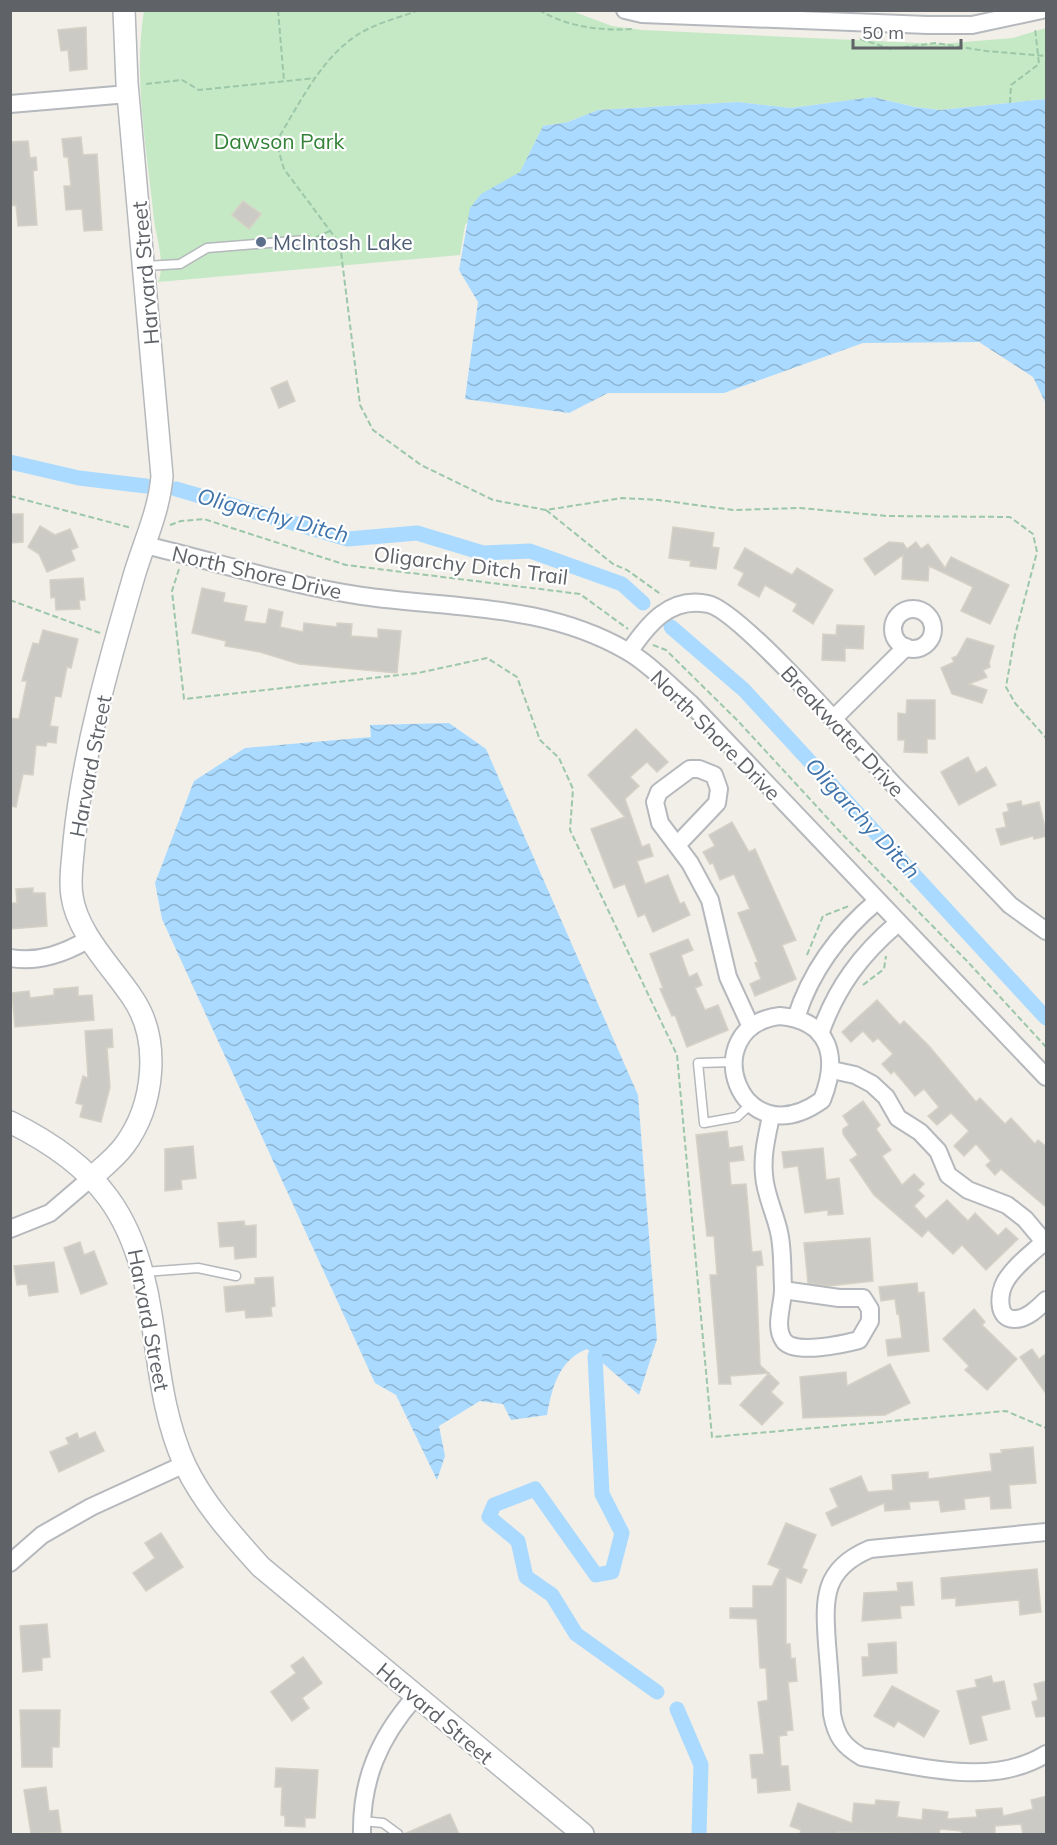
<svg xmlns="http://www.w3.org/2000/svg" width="1057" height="1845" viewBox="0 0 1057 1845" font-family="Mulish,sans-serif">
	<defs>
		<pattern id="water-waves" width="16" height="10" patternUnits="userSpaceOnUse" patternTransform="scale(1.5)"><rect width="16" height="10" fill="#aadaff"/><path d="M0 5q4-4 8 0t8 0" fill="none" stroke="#8eb4d2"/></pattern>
	</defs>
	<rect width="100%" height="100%" fill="#f1efe8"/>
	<path fill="#c5e8c5" d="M569,10L612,26L642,30L940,44L1013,38L1046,28V99L940,110L916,107L873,97L791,108L738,102L598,110L568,122L543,126L520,172L504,182L465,225L460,255L158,282C166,265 156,237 154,219C147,150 133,79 144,11Z"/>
	<g fill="url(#water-waves)">
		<path d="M873,97L915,107L940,110L1046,99V404L1033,377L979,342L863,343L724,393H608L569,413L465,399L478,302L459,270L470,208L481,194L520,172L543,126L568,122L598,110L738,102L791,108Z"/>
		<path d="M449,723L486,749L638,1095L657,1339L639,1395L587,1349C559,1360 552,1387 547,1415L511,1420L503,1404L480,1401L439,1426L445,1456L437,1480L396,1395L375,1383L162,919L155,883L194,781L245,748L371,737L370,725Z"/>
	</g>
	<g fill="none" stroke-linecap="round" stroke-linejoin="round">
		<g stroke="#aadaff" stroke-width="15">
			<path d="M10,462L79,478L146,486"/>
			<path d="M176,489L348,539L417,533L483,553L530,551L622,584L643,603"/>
			<path d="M671,627L744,690L1046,1018"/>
			<path d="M595,1356L602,1494L622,1533L612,1572L596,1575L535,1489L494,1505L489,1517L518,1541L526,1577L552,1595L576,1634L657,1692"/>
			<path d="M677,1709L701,1765L699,1834"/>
		</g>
	</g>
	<g fill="#cccac5" stroke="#d6d1c6" stroke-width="1.5">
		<path d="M86,27L87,69L70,71L68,50L61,51L58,30Z"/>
		<path d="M81,137L83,155L97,154L102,230L84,231L82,209L66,210L64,186H71L68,157H64L62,139Z"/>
		<path d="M28,141L30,158L36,157L37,170L33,171L37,225L18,226L16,205L10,206V142Z"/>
		<path d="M243,201L261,214L249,229L232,215Z"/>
		<path d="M287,381L295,401L279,408L271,388Z"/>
		<path d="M10,514H23V542L10,543Z"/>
		<path d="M40,526L55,535L70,529L78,547L71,550L75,560L47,572L39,554L28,547Z"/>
		<path d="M673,527L714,533L712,547L719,548L716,569L690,566L691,561L669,558Z"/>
		<path d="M889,542L903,543L907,549L916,542L921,549L928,544L945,568L951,557L1009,585L990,624L961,611L973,587L929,566L928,581L902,579L903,555L875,575L864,559Z"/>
		<path d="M745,548L792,575L797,568L833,590L813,624L793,611L797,604L765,585L759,597L738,585L744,573L734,568Z"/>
		<path d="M83,578L85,600H79L80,609L56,610L55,597L51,598L50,580Z"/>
		<path d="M202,588L225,593L223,602L247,606L244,621L266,624L269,609L283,612L280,627L303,632L304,623L337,627V623L352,624L351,636L378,638V629L401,631L397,673L299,664L260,652L225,646L226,641L192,633Z"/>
		<path d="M837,625L864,626L863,649L845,648V661L822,660L823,634L836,635Z"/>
		<path d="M43,630L78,639L71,668L67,667L61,697L55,696L50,726L58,727L56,743L47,742L46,746L36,745L33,775L23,774L16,807L10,806V718L19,719L27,681H22L26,666L33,643L39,644Z"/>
		<path d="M967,638L994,646L989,663L990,667L983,670L987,677L969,684L987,690L982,703L952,694L941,668L954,662L952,658L957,656Z"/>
		<path d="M907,700H935V739H927V753L904,752L905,740H898V713L906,714Z"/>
		<path d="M636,729L668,762L657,772L647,762L630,777L639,786L625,799L642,847L649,844L653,856L637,861L645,884L668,875L680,904L684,902L690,915L653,932L645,914L638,917L625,884L614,888L591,829L625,817L588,775Z"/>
		<path d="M968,757L976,773L986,767L996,785L959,805L941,772Z"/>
		<path d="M1021,801L1022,806L1039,802L1047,836L1034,839L1033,836L1001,845L996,829L1006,827L1003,813L1009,811L1007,804Z"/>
		<path d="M732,822L749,852L755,849L796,940L782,945L796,979L755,996L750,984L761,979L755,963L758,962L738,913L750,909L734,874L720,880L713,863L710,864L703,852L715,846L709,835Z"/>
		<path d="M33,888V893H45L47,926L10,929V903H17L16,889Z"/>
		<path d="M688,939L693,950L681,955L689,977L697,973L702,985L695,988L705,1010L718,1005L728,1030L687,1047L675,1015L672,1016L660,989L663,988L650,954Z"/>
		<path d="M78,987V996L92,995L94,1020L15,1027L12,993L29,991L30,998L54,995V989Z"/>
		<path d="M877,1000L900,1025L904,1021L929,1046L976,1102L980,1098L1005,1124L1011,1118L1035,1144L1038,1140L1047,1147V1208L1001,1169L995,1175L986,1165L991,1161L976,1144L964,1156L954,1146L969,1131L951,1113L937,1125L928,1116L939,1107L924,1089L915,1096L894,1071L891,1074L882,1064L893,1054L878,1038L873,1042L863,1031L851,1042L842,1032Z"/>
		<path d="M112,1029L113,1047L107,1048L110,1087L101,1122L80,1117L83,1105L76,1103L83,1076L88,1078L85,1031Z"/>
		<path d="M863,1101L880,1125L876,1129L891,1150L882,1156L902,1185L914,1174L924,1184L918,1190L924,1196L914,1206L926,1219L947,1200L968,1221L975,1213L998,1236L1006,1228L1018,1239L986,1270L962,1245L953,1254L928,1230L922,1237L874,1195L850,1160L858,1155L843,1134V1129L849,1125L843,1116Z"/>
		<path d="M727,1131L729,1148L742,1146L744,1160L729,1162L731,1185L746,1184L752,1252L761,1251L763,1265L756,1266L760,1365L779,1383L771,1392L783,1403L762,1425L740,1405L769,1373L730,1376L731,1384H719L710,1275H717L714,1236H707L696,1135Z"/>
		<path d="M193,1146L196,1178L181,1180L182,1189L165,1191V1149Z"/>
		<path d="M823,1148L826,1180L839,1178L843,1214L828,1215V1210L805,1213L798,1166L784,1168L782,1152Z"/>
		<path d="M244,1221L245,1226L256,1225V1257L235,1259L234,1246L220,1247L218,1223Z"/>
		<path d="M870,1238L873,1281L828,1286L808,1283L804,1243Z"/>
		<path d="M80,1242L84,1255L94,1251L107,1284L81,1294L64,1248Z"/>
		<path d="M54,1262L58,1292L29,1296L27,1284L17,1285L14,1266Z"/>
		<path d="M273,1277L275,1306L271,1307L272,1316L246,1318L245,1310L226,1312L224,1287L255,1284V1278Z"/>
		<path d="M917,1283L918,1293L924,1292L929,1351L888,1356L886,1340L902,1338L899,1314H897L895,1299L881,1301L879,1287Z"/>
		<path d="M974,1309L985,1322L982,1325L1017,1359L987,1390L965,1370L969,1366L943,1339Z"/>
		<path d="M1032,1349L1039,1359L1047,1353V1395L1020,1357Z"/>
		<path d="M890,1364L910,1403L885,1415L803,1418L800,1377L846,1372L847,1386Z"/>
		<path d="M95,1432L104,1451L59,1472L50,1452L69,1444L66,1438L77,1433L79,1439Z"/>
		<path d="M1033,1447L1036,1483L1009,1485L1011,1508L991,1509L990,1496L964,1499L965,1509L941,1512L939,1500L909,1502L910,1509L885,1511L884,1503L832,1526L826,1513L838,1507L830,1489L861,1476L868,1492L893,1490L892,1475L928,1472V1479L992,1471L990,1454L1002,1453L1001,1450Z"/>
		<path d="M786,1523L816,1535L802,1568L807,1570L801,1583L786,1577V1644H790L791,1659L795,1658L797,1681L788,1682L793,1730L786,1731L787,1735L779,1736L781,1766H788L790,1790L758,1793L757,1778H752L750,1755L764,1754L758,1702L768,1700L766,1668H760L757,1619L730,1618V1608H753V1586H772L780,1569L768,1564Z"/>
		<path d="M161,1533L183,1567L146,1591L133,1573L155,1558L145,1543Z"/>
		<path d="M1037,1569L1041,1612L1020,1615L1019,1600L956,1606V1598L942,1599L941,1578Z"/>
		<path d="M912,1582L914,1605L900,1606L901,1618L862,1621L864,1593L898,1591L897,1583Z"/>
		<path d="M47,1624L50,1657L42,1658V1670L23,1672L20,1626Z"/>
		<path d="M896,1642L897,1673L863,1676L862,1657H869L868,1644Z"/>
		<path d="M303,1657L322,1683L302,1698L309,1708L292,1721L271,1692L296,1673L291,1666Z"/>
		<path d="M991,1676L993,1683L1004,1681L1010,1709L981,1716L987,1740L970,1744L957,1691L977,1687L975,1680Z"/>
		<path d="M1047,1681V1716L1036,1717L1032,1702L1038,1700L1034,1684Z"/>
		<path d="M892,1686L939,1711L924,1737L898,1721L894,1727L874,1716Z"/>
		<path d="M20,1710H60L59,1747H52V1767H22Z"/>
		<path d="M276,1768L318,1770L315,1818H305V1827L285,1826V1816L281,1815L282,1787H275Z"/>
		<path d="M46,1787L49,1811L58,1810L61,1832L31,1834L24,1790Z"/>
		<path d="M1047,1796V1834H1023L1021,1824L995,1826V1834H962L961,1831L940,1829L939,1834L838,1832L837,1834H800L801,1830L790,1826L798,1803L852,1823L854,1803L875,1805L876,1800L899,1802L897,1817L922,1820L923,1809L948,1812L947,1819L977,1817L976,1810L1002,1808L1003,1816L1033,1809L1031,1800Z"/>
		<path d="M450,1814L459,1834H404Z"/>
	</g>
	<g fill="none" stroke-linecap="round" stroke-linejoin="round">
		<g stroke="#b5b8bc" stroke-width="11">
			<g id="service">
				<path d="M145,266L180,264L207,248L306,240"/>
				<path d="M733,1062L698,1063L704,1123L737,1117L751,1104"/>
				<path d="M144,1272L198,1268L236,1276"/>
				<path d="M362,1821L383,1823L398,1834"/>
			</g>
		</g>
		<g stroke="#b5b8bc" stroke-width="20">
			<g id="minor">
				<path d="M625,10L642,14L928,25H972L1042,10"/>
				<path d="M10,104L128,94"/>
				<path d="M145,545C217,562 288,585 362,596C453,609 544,603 627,651C650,664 670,686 690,703L1046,1077"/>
				<circle cx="913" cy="629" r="20"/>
				<path d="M629,652C648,624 670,596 708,604C740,610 863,752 893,784C932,824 971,864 1010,905L1046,931"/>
				<path d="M833,719L906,647"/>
				<path d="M678,844L717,803L719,789L714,775L699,769H690L659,792L655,802L660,823L690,863L710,900L728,977L751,1027"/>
				<path d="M10,958C39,963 65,953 89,939"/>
				<path d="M780,1016C831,1021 839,1058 822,1100C738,1160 695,1026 780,1016Z"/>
				<path d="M796,1018C811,970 839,933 877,901"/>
				<path d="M820,1034C836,988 861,954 898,923"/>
				<path d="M832,1070L855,1075L872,1084L886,1097L898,1118L920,1132L938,1151L948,1175L968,1190L1007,1205L1025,1219L1046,1244"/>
				<path d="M771,1116C767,1136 762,1154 764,1175C765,1194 775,1213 779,1232C783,1249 782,1269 783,1287C784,1303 773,1326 784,1341C795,1355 844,1344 859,1340L870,1321V1309L863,1298H839L783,1290"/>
				<path d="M10,1229L50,1213L91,1178"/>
				<path d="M1044,1242C1031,1254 1014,1266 1005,1282C999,1293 996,1320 1015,1319C1027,1319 1038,1308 1046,1300"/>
				<path d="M1046,1532L870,1549C822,1569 824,1599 827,1644C829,1668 831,1691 832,1714C836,1736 843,1746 862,1757C922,1766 991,1788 1046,1754"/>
				<path d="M10,1563L42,1535L91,1507L185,1464"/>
				<path d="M362,1834C361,1780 379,1738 415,1697"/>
			</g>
		</g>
		<g stroke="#b5b8bc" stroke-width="24">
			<g id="tertiary">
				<path d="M10,1122C99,1166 136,1216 151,1314C159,1365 163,1417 185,1465C203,1503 233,1536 261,1567L583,1834"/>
				<path d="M91,1178C102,1168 115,1158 124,1146C154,1106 162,1040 132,997C112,967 77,933 72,896C69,879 73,859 74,842C83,752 109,662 134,576C144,542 159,512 162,476L127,83L124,10"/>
			</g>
		</g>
		<g stroke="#9cc7a9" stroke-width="2" stroke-dasharray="6 3" stroke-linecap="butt">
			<path d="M278,10L284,81"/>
			<path d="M419,10C402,17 383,21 366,30C324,51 300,103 276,142L284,169L340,244L360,405L373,430L421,465L493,500L546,510L622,498L659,500L733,510L800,508L887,516L1010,517L1033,534L1037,552L1015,635L1006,687L1015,703L1046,738"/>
			<path d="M539,10C567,27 601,31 633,29"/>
			<path d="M860,39L891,49L936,43L986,51L1046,56"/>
			<path d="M146,84L182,80L199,90L316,78"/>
			<path d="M1010,103L1011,85L1039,64L1035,28"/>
			<path d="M316,237L330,231"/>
			<path d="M10,496L132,528"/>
			<path d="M546,510L613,564L627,570L662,595"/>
			<path d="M170,525L181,521L204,519L346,565L580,594L628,629"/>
			<path d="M179,569L172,591L184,699L418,673L487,658L517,677L540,740L559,758L573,789L570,830L677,1055L712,1437L1006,1411L1046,1428"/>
			<path d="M10,600L100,633"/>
			<path d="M653,645L666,650L738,721L844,836L967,961L1046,1047"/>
			<path d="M807,955L823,916L849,906"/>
			<path d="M863,985L884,969L886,956"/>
		</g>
		<use href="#service" stroke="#fff" stroke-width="8"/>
		<use href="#minor" stroke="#fff" stroke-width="16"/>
		<use href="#tertiary" stroke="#fff" stroke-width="21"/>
	</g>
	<circle fill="#5c6f8a" stroke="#fff" stroke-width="2" cx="261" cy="242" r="6"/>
	<g text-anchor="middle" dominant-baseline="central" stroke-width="4.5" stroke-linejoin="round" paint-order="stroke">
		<g font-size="21" fill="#348238" stroke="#fff">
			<text x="279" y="141">Dawson Park</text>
		</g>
		<g font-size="21" fill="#4e5e75" stroke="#fff" text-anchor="start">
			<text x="273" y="242">McIntosh Lake</text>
		</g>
		<g font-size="21" fill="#5f6368" stroke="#fff">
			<text transform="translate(145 273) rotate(-95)">Harvard Street</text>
			<text transform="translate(471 565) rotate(7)">Oligarchy Ditch Trail</text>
			<text transform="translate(257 572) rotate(13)">North Shore Drive</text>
			<text transform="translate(843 731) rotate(47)">Breakwater Drive</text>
			<text transform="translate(716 735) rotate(45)">North Shore Drive</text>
			<text transform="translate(90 766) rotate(-79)">Harvard Street</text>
			<text transform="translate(149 1320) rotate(79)">Harvard Street</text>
			<text transform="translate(435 1713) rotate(40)">Harvard Street</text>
		</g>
		<g font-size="22" font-style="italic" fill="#4174aa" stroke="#fff">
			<text transform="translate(273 515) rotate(15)">Oligarchy Ditch</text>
			<text transform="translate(863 818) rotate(47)">Oligarchy Ditch</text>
		</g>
	</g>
	<rect width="1057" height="1845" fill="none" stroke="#5f6368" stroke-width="24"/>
	<path d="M853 39v9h108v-9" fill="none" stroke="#5f6368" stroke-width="3"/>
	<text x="862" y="39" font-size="18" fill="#5f6368" stroke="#ffffff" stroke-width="4.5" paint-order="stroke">50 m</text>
</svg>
